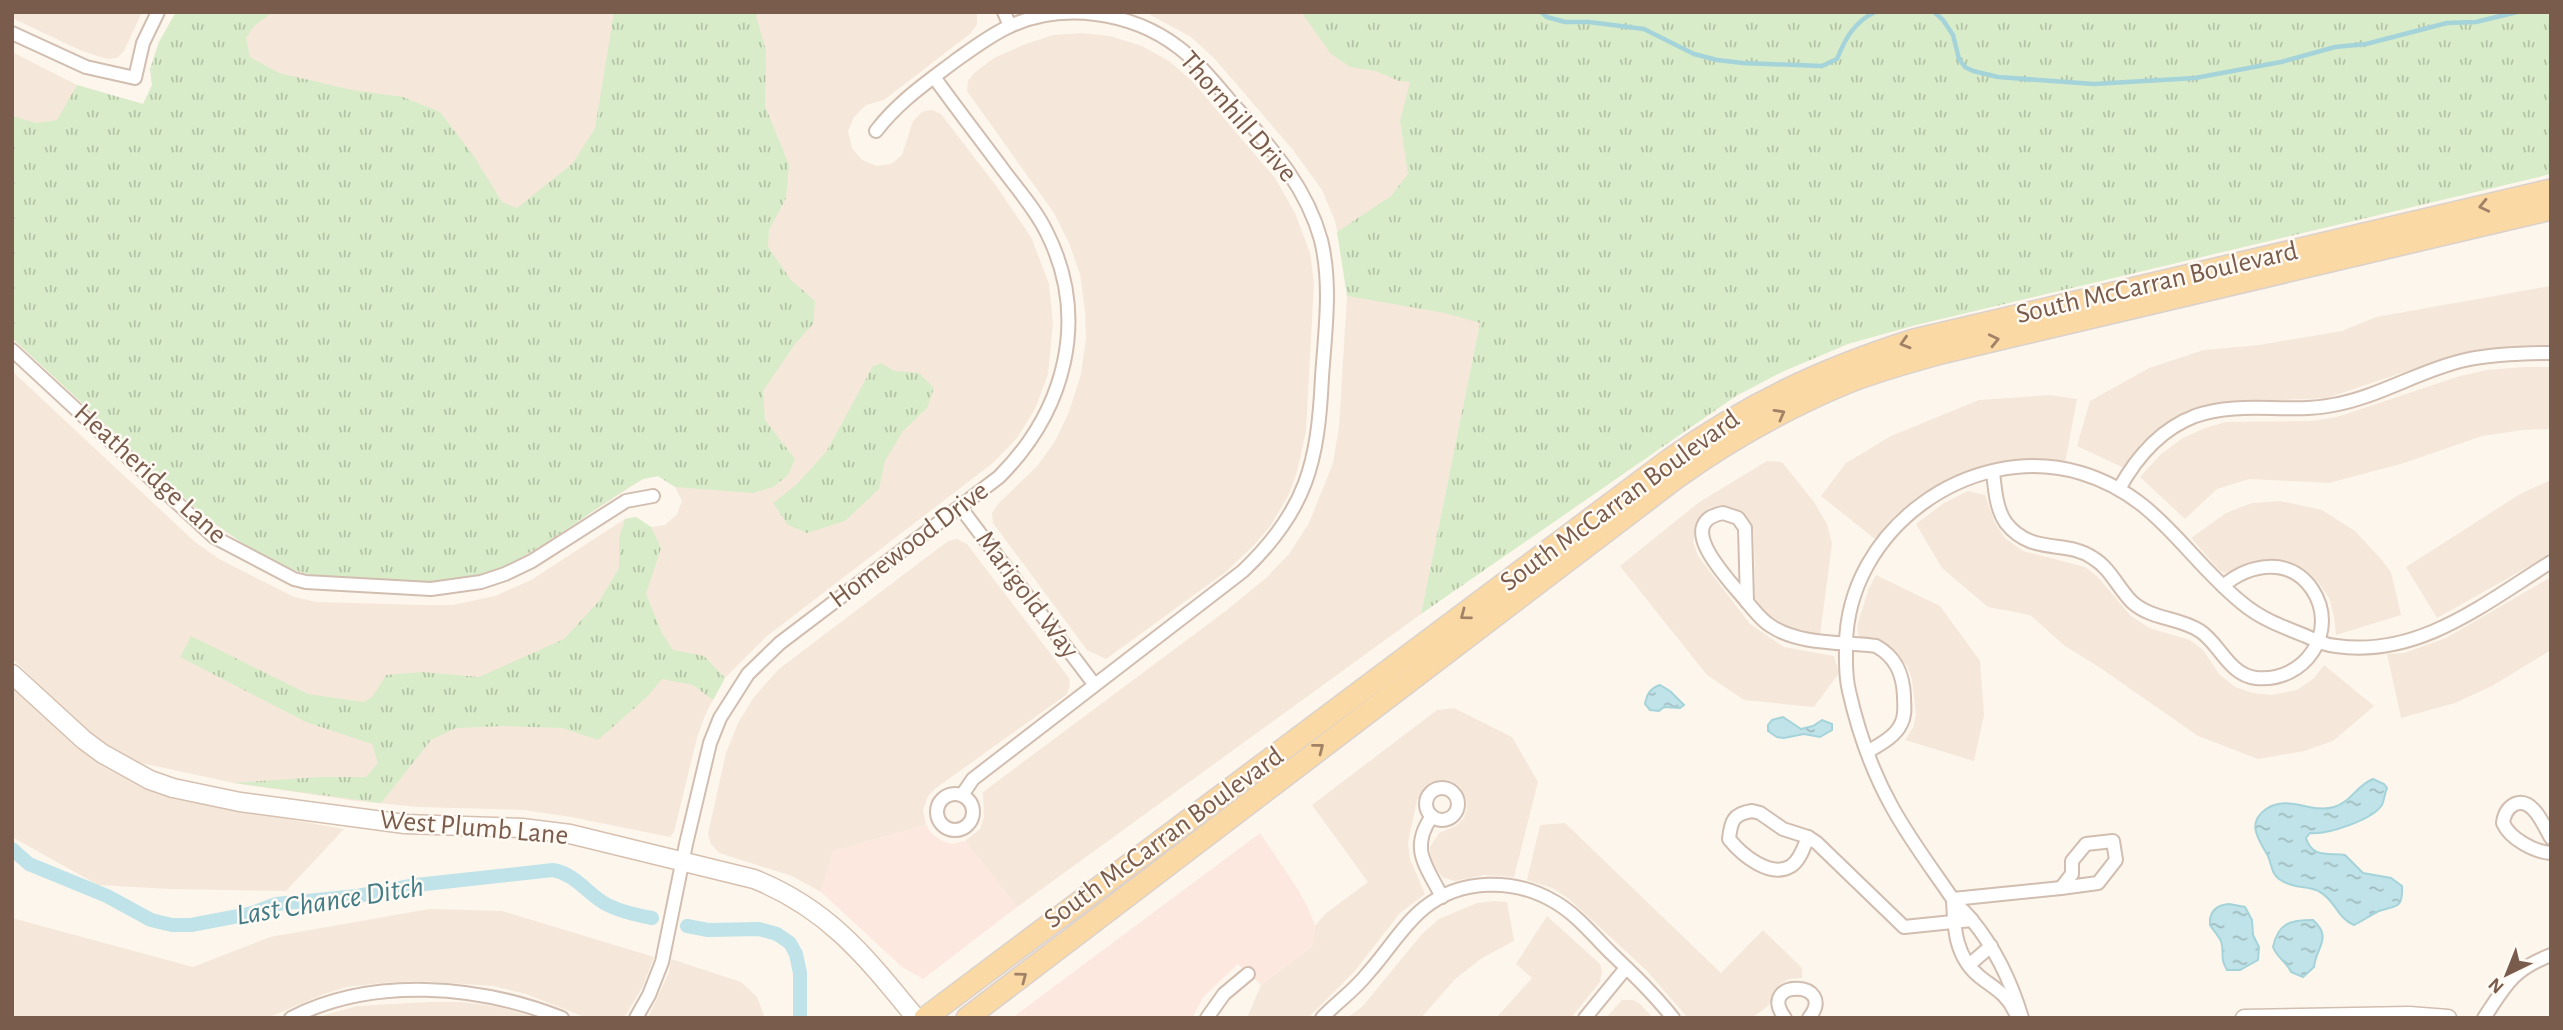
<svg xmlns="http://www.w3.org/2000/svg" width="2563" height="1030" viewBox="0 0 2563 1030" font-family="'Alegreya Sans',sans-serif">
	<defs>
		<pattern id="grass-tufts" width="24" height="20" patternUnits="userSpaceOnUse" patternTransform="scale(1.75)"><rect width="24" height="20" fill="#d8ecc9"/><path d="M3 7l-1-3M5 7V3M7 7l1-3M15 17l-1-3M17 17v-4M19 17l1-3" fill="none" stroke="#b4c2a5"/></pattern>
		<pattern id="water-ripples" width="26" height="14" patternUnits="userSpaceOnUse" patternTransform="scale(1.75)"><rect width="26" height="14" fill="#bfe3e8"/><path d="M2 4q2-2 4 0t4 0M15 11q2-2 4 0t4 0" fill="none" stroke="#a0bbbe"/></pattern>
	</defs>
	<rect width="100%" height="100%" fill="#fdf6ec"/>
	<g fill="#f5e8da">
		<path d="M12,12H142L124,51L117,58L107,59L82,51L12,18Z"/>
		<path d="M176,12L977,14V24L971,33L884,100L866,105L854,117L848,131L852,148L862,160L877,166L891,164L902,155L913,121L922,112L932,110L941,114L997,187L1031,237L1049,284L1053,323L1048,374L1035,409L1017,438L993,463L767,636L725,678L707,711L698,734L674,832L670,837L571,817L524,810L419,807L356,801L234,783L127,760L103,745L82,727L12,658V371L195,542L219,559L294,597L317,602L424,605H453L495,596L531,580L625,519L636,517L651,527L665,525L677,514L682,501L675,487L659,476L643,479L525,555L497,569L440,583L317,576L287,566L223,531L193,506L12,338V52L77,85L143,104L152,85L150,69L159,42Z"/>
		<path d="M1145,12H1514L1480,323L1421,614L1017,907L965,841L980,829L984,817L983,792L1227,610L1266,578L1289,554L1309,523L1333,463L1339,427L1347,296L1342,253L1335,221L1322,190L1293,150L1214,58L1191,37Z"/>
		<path d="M1081,33L1110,36L1142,46L1169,61L1191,80L1275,178L1295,213L1310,253L1314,283L1306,431L1297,472L1288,496L1271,525L1254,545L1227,571L1106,659L1087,650L993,523L992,513L998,504L1038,465L1055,441L1069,412L1081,374L1086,338L1085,311L1080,274L1069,243L1054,213L967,91L968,81L974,73L994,58L1023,45L1053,35Z"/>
		<path d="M2551,286V346L2474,351L2452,356L2327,398L2215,403L2187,410L2141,443L2124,468L2077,446L2090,401L2149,368L2204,350L2259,345L2342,331L2376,317Z"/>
		<path d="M2523,367H2551V429L2523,430L2482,436L2404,463L2329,483L2249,479L2217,489L2185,519L2140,477L2161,454L2183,438L2205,428L2226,422L2312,421L2337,417L2460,376L2487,370Z"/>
		<path d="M2050,395L2077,399L2065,463L2045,459H2024L1989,464L1951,477L1915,498L1891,519L1875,539L1821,496L1846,463L1891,436L1979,400Z"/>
		<path d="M1767,461L1782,462L1814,502L1827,524L1832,544L1820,635L1791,632L1774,622L1761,610L1755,599L1754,530L1746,519L1734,511L1708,514L1697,527L1693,542L1698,556L1750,624L1784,647L1834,656L1839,673L1814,707L1744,700L1707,675L1620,566L1698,503Z"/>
		<path d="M2551,480V554L2437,618L2406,567L2520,494Z"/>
		<path d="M1968,491L1985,495L1995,523L2005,538L2023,551L2085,567L2097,576L2131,616L2149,628L2190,640L2203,650L2219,674L2235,687L2253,693L2272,695L2297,690L2314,678L2324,665L2374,706L2333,741L2304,751L2258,759L2198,736L2099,667L2065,646L2030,615L1988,607L1942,568L1916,524L1944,503Z"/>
		<path d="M2280,501L2322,510L2355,531L2381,559L2391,572L2401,615L2336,635L2334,617L2329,598L2319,583L2300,569L2276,561L2261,562L2226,573L2220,571L2191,538L2226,513L2252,503Z"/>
		<path d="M957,539L967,544L1069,678L1070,686L1066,695L936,788L928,796L923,810L926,825L833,851L821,892L792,876L719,853L711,844L708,834L726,753L738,723L754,697L779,669L800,653L948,541Z"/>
		<path d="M1876,575L1940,606L1980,661L1984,715L1974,761L1905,740L1913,728L1916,714L1912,679L1907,666L1887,647L1861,639L1858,634L1857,626L1869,588Z"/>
		<path d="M2551,577V650L2492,686L2455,703L2401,718L2387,654L2404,653L2446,638Z"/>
		<path d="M12,688L102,766L143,788L174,799L344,829L286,891L170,889L98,885L12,837Z"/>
		<path d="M1454,708L1512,737L1538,782L1514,877L1484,875L1455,881L1444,878L1439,873L1431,858L1430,847L1439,833L1456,826L1464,818L1467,808L1466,798L1460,787L1451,781L1440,780L1431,782L1417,800L1408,843L1410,859L1425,894L1400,913L1354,972L1308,1018H1247L1261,985L1312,946L1315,926L1325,914L1368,882L1312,805L1437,710Z"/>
		<path d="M1565,823L1721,973L1763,930L1802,968V978L1789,979L1780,984L1768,1006L1752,1018H1688L1646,970L1569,899L1552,888L1527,880L1540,825Z"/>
		<path d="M1493,901L1507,902L1514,941L1482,958L1455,979L1421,1018H1347L1363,1006L1422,934L1439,919L1477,903Z"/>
		<path d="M429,909L502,911L654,957L643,986L624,1018H587L526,994L493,986L418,981L381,983L347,987L324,994L267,1018H12V918L193,967L270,937Z"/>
		<path d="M1547,916L1600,964L1602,971L1600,982L1571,1018H1496L1532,978L1516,964Z"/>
		<path d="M671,959L741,982L757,997L765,1018H648L669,972Z"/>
		<path d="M1622,1000H1633L1640,1004L1653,1018H1606Z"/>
		<path d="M429,1002H461L495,1006L538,1018H314L357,1006Z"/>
	</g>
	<g fill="#fde8e0">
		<path d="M926,825L931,833L940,840L952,844L965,841L1017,907L923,979L902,967L821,892L833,851Z"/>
		<path d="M1260,833L1299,891L1309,910L1315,926L1312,946L1261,985L1238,964L1204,996L1192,1018H1012Z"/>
	</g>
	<g fill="url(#grass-tufts)">
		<path d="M176,12H273L254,26L246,38L250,57L279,73L352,90L403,97L440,112L473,155L502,202L517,208L573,163L595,128L614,12H758L756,16L766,51L765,106L789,165L786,198L769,230L768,247L791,280L815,301L813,324L795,344L763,391L765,420L795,459L788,475L773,487L753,493L675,487L658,476L643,479C594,507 550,546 498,569C463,583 430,582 393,580C368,579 342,580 318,576C273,569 228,534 193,506L12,338V116L36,123L57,120L77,85L143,104L152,85L150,69L159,42Z"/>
		<path d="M1301,12H2551V174L1916,325L1848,344L1782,372L1736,396L1421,614L1480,323L1445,313L1347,296L1337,232L1391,196L1408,174L1400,121L1410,82L1399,81L1376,71L1350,67L1331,54Z"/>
		<path d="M881,363L894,371L919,373L934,388L927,408L903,431L885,461L879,489L845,521L807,533L788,525L773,503L796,485L826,452L873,366Z"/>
		<path d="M636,517L651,527L661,548L646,594L662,633L673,650L704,656L725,678L713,700L693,685L662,679L647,697L598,740L562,728L504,726L456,728L431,740L381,803L234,783L320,777H366L378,763L372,744L306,722L180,657L191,636L308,694L364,702L373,696L386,675L422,672L479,677L564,639L600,600L619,568V538L625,519Z"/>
	</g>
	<g fill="url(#water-ripples)" stroke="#a5d3da" stroke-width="2">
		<path d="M1660,685L1670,691L1684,705L1680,708L1664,707L1659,711L1650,710L1645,704C1647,694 1650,688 1660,685Z"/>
		<path d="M1783,717L1801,729L1813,726L1822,720L1832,724V730L1820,737L1804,734L1784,738L1777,737L1768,731V725L1772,720Z"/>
		<path d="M2373,779L2384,784L2387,788C2385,793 2384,800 2382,805C2372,820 2327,835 2310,833L2306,838C2312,858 2328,853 2345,855L2363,873L2391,878L2402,886C2403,910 2396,905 2379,911C2370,915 2363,921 2354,925C2337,918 2335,900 2320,892C2309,885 2295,890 2279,879C2271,873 2272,865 2268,856C2260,841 2245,824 2266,809C2289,794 2311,814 2334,807C2351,802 2357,785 2373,779Z"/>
		<path d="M2229,904L2245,907L2252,920L2253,935L2259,947L2258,960L2240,970H2227C2219,957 2225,952 2221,941C2218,935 2213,930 2210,925C2209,912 2216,905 2229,904Z"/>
		<path d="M2313,920C2333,938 2316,947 2314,967L2303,977L2291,972C2287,962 2277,958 2273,947C2278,923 2290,920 2313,920Z"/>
	</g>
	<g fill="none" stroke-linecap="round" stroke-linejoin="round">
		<g stroke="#a5d3da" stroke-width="4.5">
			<path d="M1541,12L1547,17L1565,22H1589L1644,29L1694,54L1717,60L1743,63L1822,66L1837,59C1845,39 1854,22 1875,12"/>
			<path d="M1934,12L1943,20L1953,35L1959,59L1965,67L1973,71L1998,77L2094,84L2195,78L2281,62L2335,47L2366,44L2447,23L2476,22L2517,12"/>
		</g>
		<g stroke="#bfe3e8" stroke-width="14">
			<path d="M12,849L29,864L107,896L151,920L172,925H191L249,914L276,904L357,896L416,885L553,870C575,874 586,892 604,903C618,911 636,915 652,918"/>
			<path d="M687,926L708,930L759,929L777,934L790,943L796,954L800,973V1018"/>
		</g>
		<g stroke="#d1beb0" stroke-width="16">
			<g id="minor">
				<path d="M1004,12L1010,26"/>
				<path d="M12,33L86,67L135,78L143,43L158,12"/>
				<path d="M876,131C898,102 926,83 955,61C972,49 989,36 1008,27C1062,1 1132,12 1178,47C1202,65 1220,90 1240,112C1274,151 1307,189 1321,240C1332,285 1325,332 1322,377C1318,462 1307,510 1243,571L973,779L962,795"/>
				<path d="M12,350L214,537L294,579L306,582L431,589L481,582L505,574L532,561L626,501L653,496"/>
				<path d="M1993,472C1995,489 1996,509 2006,523C2032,556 2066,539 2093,558C2110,568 2118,588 2132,602C2152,620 2179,617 2200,631C2220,644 2229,675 2256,678C2305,683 2340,631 2312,589C2289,556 2249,564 2223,586"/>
				<path d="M2119,489C2136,458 2161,429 2195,416C2241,400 2287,414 2333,405C2379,397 2420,370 2465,360C2493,354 2522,353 2551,353"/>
				<path d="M960,507L1094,684"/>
				<path d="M1723,513L1738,518L1745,528L1747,602C1733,584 1670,523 1723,513Z"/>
				<path d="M1747,602C1755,611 1761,620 1771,626C1799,645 1843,642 1876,646C1896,657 1903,674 1904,696C1904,706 1906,715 1901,724C1895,737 1879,745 1867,752"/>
				<circle cx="1442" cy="804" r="16"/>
				<circle cx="955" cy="812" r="18"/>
				<path d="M1752,811L1760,813L1783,829L1808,837C1804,847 1800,860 1791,866C1770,879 1741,854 1729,839C1731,821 1733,814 1752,811Z"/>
				<path d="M1432,816C1409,849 1426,865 1442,897"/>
				<path d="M1808,837L1817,843L1904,927L1972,920"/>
				<path d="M2551,838C2544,826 2533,797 2515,804C2507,808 2504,815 2503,823C2510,839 2535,852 2551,853"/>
				<path d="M2113,841L2116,860L2098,883L2061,888L2072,874V861L2086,844Z"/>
				<path d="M1953,899C1954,928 1955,957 1980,977C1994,988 2007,994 2015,1012"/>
				<path d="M1953,899L2061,888"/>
				<path d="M1969,965L1991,946"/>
				<path d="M291,1018C373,976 478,985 562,1018"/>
				<path d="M636,1018L649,995L662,962L686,844L710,743L720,718L748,674L780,643L999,477C1065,411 1090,319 1047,233C1036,210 1019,191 1004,171C981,140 957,109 934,77"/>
				<path d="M1207,1018L1224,994L1248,974"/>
				<path d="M1322,1018C1337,1002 1355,990 1368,973C1387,952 1402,926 1424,908C1461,878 1515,878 1555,902C1576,914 1593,935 1610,952C1632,973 1654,994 1673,1018"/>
				<path d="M1585,1018L1626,968"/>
				<path d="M1785,1018C1755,978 1839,980 1809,1018"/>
				<path d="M2022,1018C2011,981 1996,949 1971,919C1964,911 1956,904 1950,895C1930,866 1909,838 1892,807C1872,771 1858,731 1849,691C1845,675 1846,661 1846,645C1847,530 1970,440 2081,473C2158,496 2184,556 2242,603C2261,619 2283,627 2306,636C2316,641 2325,645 2336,646C2419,658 2485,603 2551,562"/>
				<path d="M2484,1018C2506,985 2512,970 2551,955"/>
			</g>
		</g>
		<g stroke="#d1beb0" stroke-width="19">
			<path id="tertiary" d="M2244,1018L2409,1015L2448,1018"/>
		</g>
		<g stroke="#d6c0b0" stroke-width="21">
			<path id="secondary" d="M12,674L84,740L103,754L150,780L173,788L240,802L405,824L522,828L570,834L754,879C829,909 866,957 916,1018"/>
		</g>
		<g stroke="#dad1cd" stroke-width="24">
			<g id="primary">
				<path d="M925,1018L1669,460C1748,404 1822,369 1914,340L2551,190"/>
				<path d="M967,1018L1676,478C1729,440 1786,408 1846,383C1878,370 1912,361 1945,352L2551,209"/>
			</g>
		</g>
		<use href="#minor" stroke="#fff" stroke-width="12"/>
		<use href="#tertiary" stroke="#fff" stroke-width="16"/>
		<use href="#secondary" stroke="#fff" stroke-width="18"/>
		<use href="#primary" stroke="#fbd9a5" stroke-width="21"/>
	</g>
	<defs><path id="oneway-chevron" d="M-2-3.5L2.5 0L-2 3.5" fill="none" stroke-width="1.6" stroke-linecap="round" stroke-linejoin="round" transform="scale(1.75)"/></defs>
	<g stroke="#a18267">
		<use href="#oneway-chevron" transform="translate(2484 206) rotate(167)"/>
		<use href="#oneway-chevron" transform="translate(1994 340) rotate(-13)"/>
		<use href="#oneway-chevron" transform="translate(1905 343) rotate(163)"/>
		<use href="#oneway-chevron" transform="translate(1780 414) rotate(-29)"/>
		<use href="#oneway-chevron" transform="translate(1465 615) rotate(143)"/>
		<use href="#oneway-chevron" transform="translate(1319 748) rotate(-38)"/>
		<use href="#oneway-chevron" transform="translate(1022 977) rotate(-37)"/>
	</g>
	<g text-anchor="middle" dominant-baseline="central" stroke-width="5" stroke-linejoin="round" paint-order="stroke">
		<g font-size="28" fill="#7a5c4d" stroke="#fffaf3">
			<text transform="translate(1238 117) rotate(49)">Thornhill Drive</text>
			<text transform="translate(2157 283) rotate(-13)">South McCarran Boulevard</text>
			<text transform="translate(150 474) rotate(42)">Heatheridge Lane</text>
			<text transform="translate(1620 501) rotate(-36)">South McCarran Boulevard</text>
			<text transform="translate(909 545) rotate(-37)">Homewood Drive</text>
			<text transform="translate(1027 595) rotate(53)">Marigold Way</text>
			<text transform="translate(474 828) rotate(5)">West Plumb Lane</text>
			<text transform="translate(1164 838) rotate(-36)">South McCarran Boulevard</text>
		</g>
		<g font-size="30" font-style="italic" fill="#437c86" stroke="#fffaf3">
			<text transform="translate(330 901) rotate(-9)">Last Chance Ditch</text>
		</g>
	</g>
	<rect width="2563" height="1030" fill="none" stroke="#7a5c4d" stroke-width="28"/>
	<g transform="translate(2507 974) rotate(223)" stroke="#fffaf3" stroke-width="5" paint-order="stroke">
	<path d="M0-5L12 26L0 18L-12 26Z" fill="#7a5c4d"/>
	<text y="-10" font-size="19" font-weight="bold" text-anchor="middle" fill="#7a5c4d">N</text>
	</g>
</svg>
